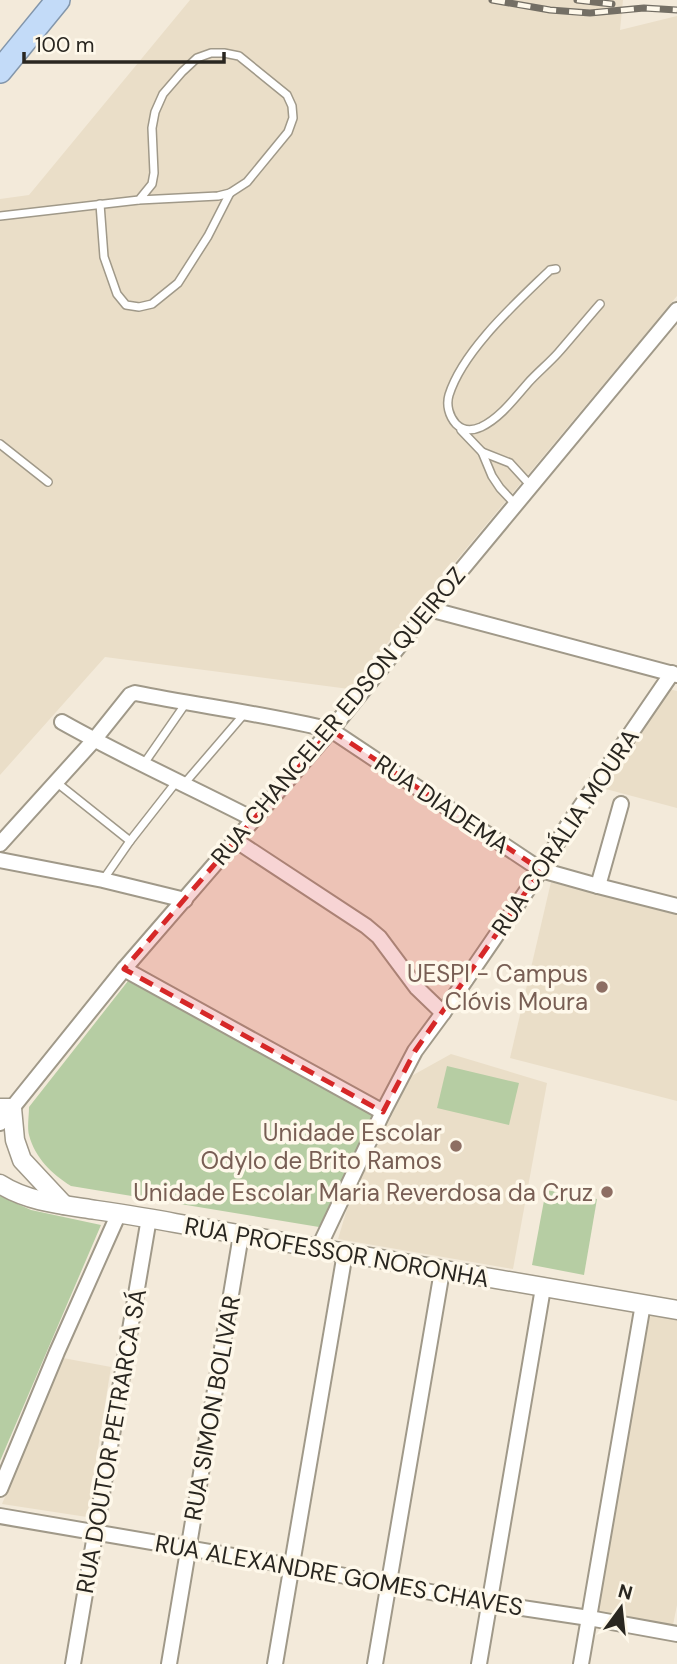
<svg xmlns="http://www.w3.org/2000/svg" width="677" height="1664" viewBox="0 0 677 1664" font-family="'DM Sans',sans-serif">
	<rect width="100%" height="100%" fill="#f3eada"/>
	<g fill="#eadec8">
		<path d="M190,0H623L620,30L677,16V296L349,689L105,657L0,775V199L29,195Z"/>
		<path d="M669,689L677,691V808L602,788Z"/>
		<path d="M551,882L677,915V1101L510,1058Z"/>
		<path d="M451,1054L547,1083L513,1269L338,1239L347,1209L406,1079Z"/>
		<path d="M650,1315L677,1320V1605L673,1625L596,1611Z"/>
		<path d="M63,1358L111,1367L87,1517L2,1504Z"/>
	</g>
	<g fill="#b6cda3">
		<path d="M128,981L374,1114L319,1227L71,1186C52,1174 35,1158 29,1135C27,1127 29,1116 29,1107Z"/>
		<path d="M447,1066L519,1083L509,1125L437,1108Z"/>
		<path d="M546,1190L597,1199L584,1275L532,1265Z"/>
		<path d="M0,1196L31,1210L101,1225L0,1461Z"/>
	</g>
	<g fill="none" stroke-linecap="round" stroke-linejoin="round">
		<g stroke="#a09989" stroke-width="10">
			<g id="service">
				<path d="M100,204L104,257L117,294L126,305L139,307L152,304L178,283L208,236L230,193"/>
				<path d="M0,216L139,200L218,196L230,193L247,182L288,132L293,118L292,106L287,95L239,56L224,53H211L197,58L182,72L163,94L155,112L152,128L154,173L152,184L139,200"/>
				<path d="M556,269L550,270C517,302 463,350 449,395C446,405 449,416 456,424C463,431 472,431 481,427C500,418 514,399 528,383C537,373 548,364 558,353C572,337 586,320 600,304"/>
				<path d="M461,430L482,452L492,476L500,488L515,504"/>
				<path d="M0,444L48,482"/>
				<path d="M482,452L510,463L531,486"/>
				<path d="M143,765L186,703"/>
				<path d="M56,782L130,841"/>
				<path d="M184,784L245,713"/>
				<path d="M103,880L130,841L177,781"/>
			</g>
		</g>
		<g stroke="#a09989" stroke-width="18">
			<g id="minor">
				<path d="M429,609L677,675"/>
				<path d="M62,722C124,757 189,786 253,819"/>
				<path d="M235,840L366,926L379,937L417,988L443,1013"/>
				<path d="M0,844L94,740L130,695L135,693C200,706 266,714 331,730L541,870L598,886L677,906"/>
				<path d="M0,860L103,880L185,900"/>
				<path d="M598,886L621,804"/>
				<path d="M124,969L383,1112"/>
				<path d="M0,1123L124,969L331,730L429,609L677,310"/>
				<path d="M318,1249L383,1112L415,1051L443,1013L541,870L568,825L672,673"/>
				<path d="M0,1489L57,1352L119,1213"/>
				<path d="M0,1516L292,1566L489,1603L589,1618L677,1634"/>
				<path d="M73,1664L149,1218"/>
				<path d="M169,1664L241,1235"/>
				<path d="M275,1664L345,1253"/>
				<path d="M375,1664L442,1271"/>
				<path d="M479,1664L543,1288"/>
				<path d="M581,1664L643,1304"/>
			</g>
		</g>
		<g stroke="#a09989" stroke-width="21">
			<g id="tertiary">
				<path d="M0,1108H12L15,1140L22,1160L64,1205"/>
				<path d="M0,1184C28,1202 64,1205 96,1210C123,1214 149,1218 175,1223C342,1253 510,1281 677,1310"/>
			</g>
		</g>
		<g stroke="#8396ab" stroke-width="26">
			<path id="trunk" d="M0,71L58,0"/>
		</g>
		<use href="#service" stroke="#fff" stroke-width="7"/>
		<use href="#minor" stroke="#fff" stroke-width="14"/>
		<use href="#tertiary" stroke="#fff" stroke-width="18"/>
		<use href="#trunk" stroke="#c3dbf8" stroke-width="23"/>
		<g stroke="#746f65" stroke-width="7">
			<g id="rail">
				<path d="M492,0L550,10L590,13L644,8L677,10"/>
				<path d="M577,0L612,4"/>
			</g>
		</g>
		<use href="#rail" stroke="#fef8ea" stroke-width="4.5" stroke-dasharray="13" stroke-linecap="butt"/>
	</g>
	<path fill="#d62828" fill-opacity="0.2" stroke="#d62828" stroke-width="5" stroke-dasharray="14 9" stroke-linejoin="round" d="M331,730L541,870L415,1051L383,1112L124,969Z"/>
	<g fill="#8d6e63" stroke="#fef8ea" stroke-width="2.5">
		<circle cx="602" cy="987" r="7"/>
		<circle cx="456" cy="1146" r="7"/>
		<circle cx="607" cy="1192" r="7"/>
	</g>
	<g text-anchor="middle" dominant-baseline="central" stroke-width="7" stroke-linejoin="round" paint-order="stroke">
		<g font-size="24" fill="#292620" stroke="#fef8ea">
			<text transform="translate(338 716) rotate(-50)">RUA CHANCELER EDSON QUEIROZ</text>
			<text transform="translate(442 804) rotate(34)">RUA DIADEMA</text>
			<text transform="translate(565 832) rotate(-56)">RUA CORÁLIA MOURA</text>
			<text transform="translate(337 1252) rotate(10)">RUA PROFESSOR NORONHA</text>
			<text transform="translate(212 1408) rotate(-80)">RUA SIMON BOLIVAR</text>
			<text transform="translate(111 1441) rotate(-80)">RUA DOUTOR PETRARCA SÁ</text>
			<text transform="translate(339 1575) rotate(10)">RUA ALEXANDRE GOMES CHAVES</text>
		</g>
		<g font-size="24" fill="#785e54" stroke="#fef8ea" text-anchor="end">
			<text x="588" y="973">UESPI - Campus<tspan x="588" dy="28">Clóvis Moura</tspan></text>
			<text x="442" y="1132">Unidade Escolar<tspan x="442" dy="28">Odylo de Brito Ramos</tspan></text>
			<text x="593" y="1192">Unidade Escolar Maria Reverdosa da Cruz</text>
		</g>
	</g>
	<g transform="translate(621 1608) rotate(15)" stroke="#fef8ea" stroke-width="5" paint-order="stroke">
	<path d="M0-5L12 26L0 18L-12 26Z" fill="#292620"/>
	<text y="-10" font-size="19" font-weight="bold" text-anchor="middle" fill="#292620">N</text>
	</g>
	<path d="M24 52v10h200v-10" fill="none" stroke="#292620" stroke-width="3.5"/>
	<text x="35" y="52" font-size="21" fill="#292620" stroke="#fef8ea" stroke-width="5" paint-order="stroke">100 m</text>
</svg>
